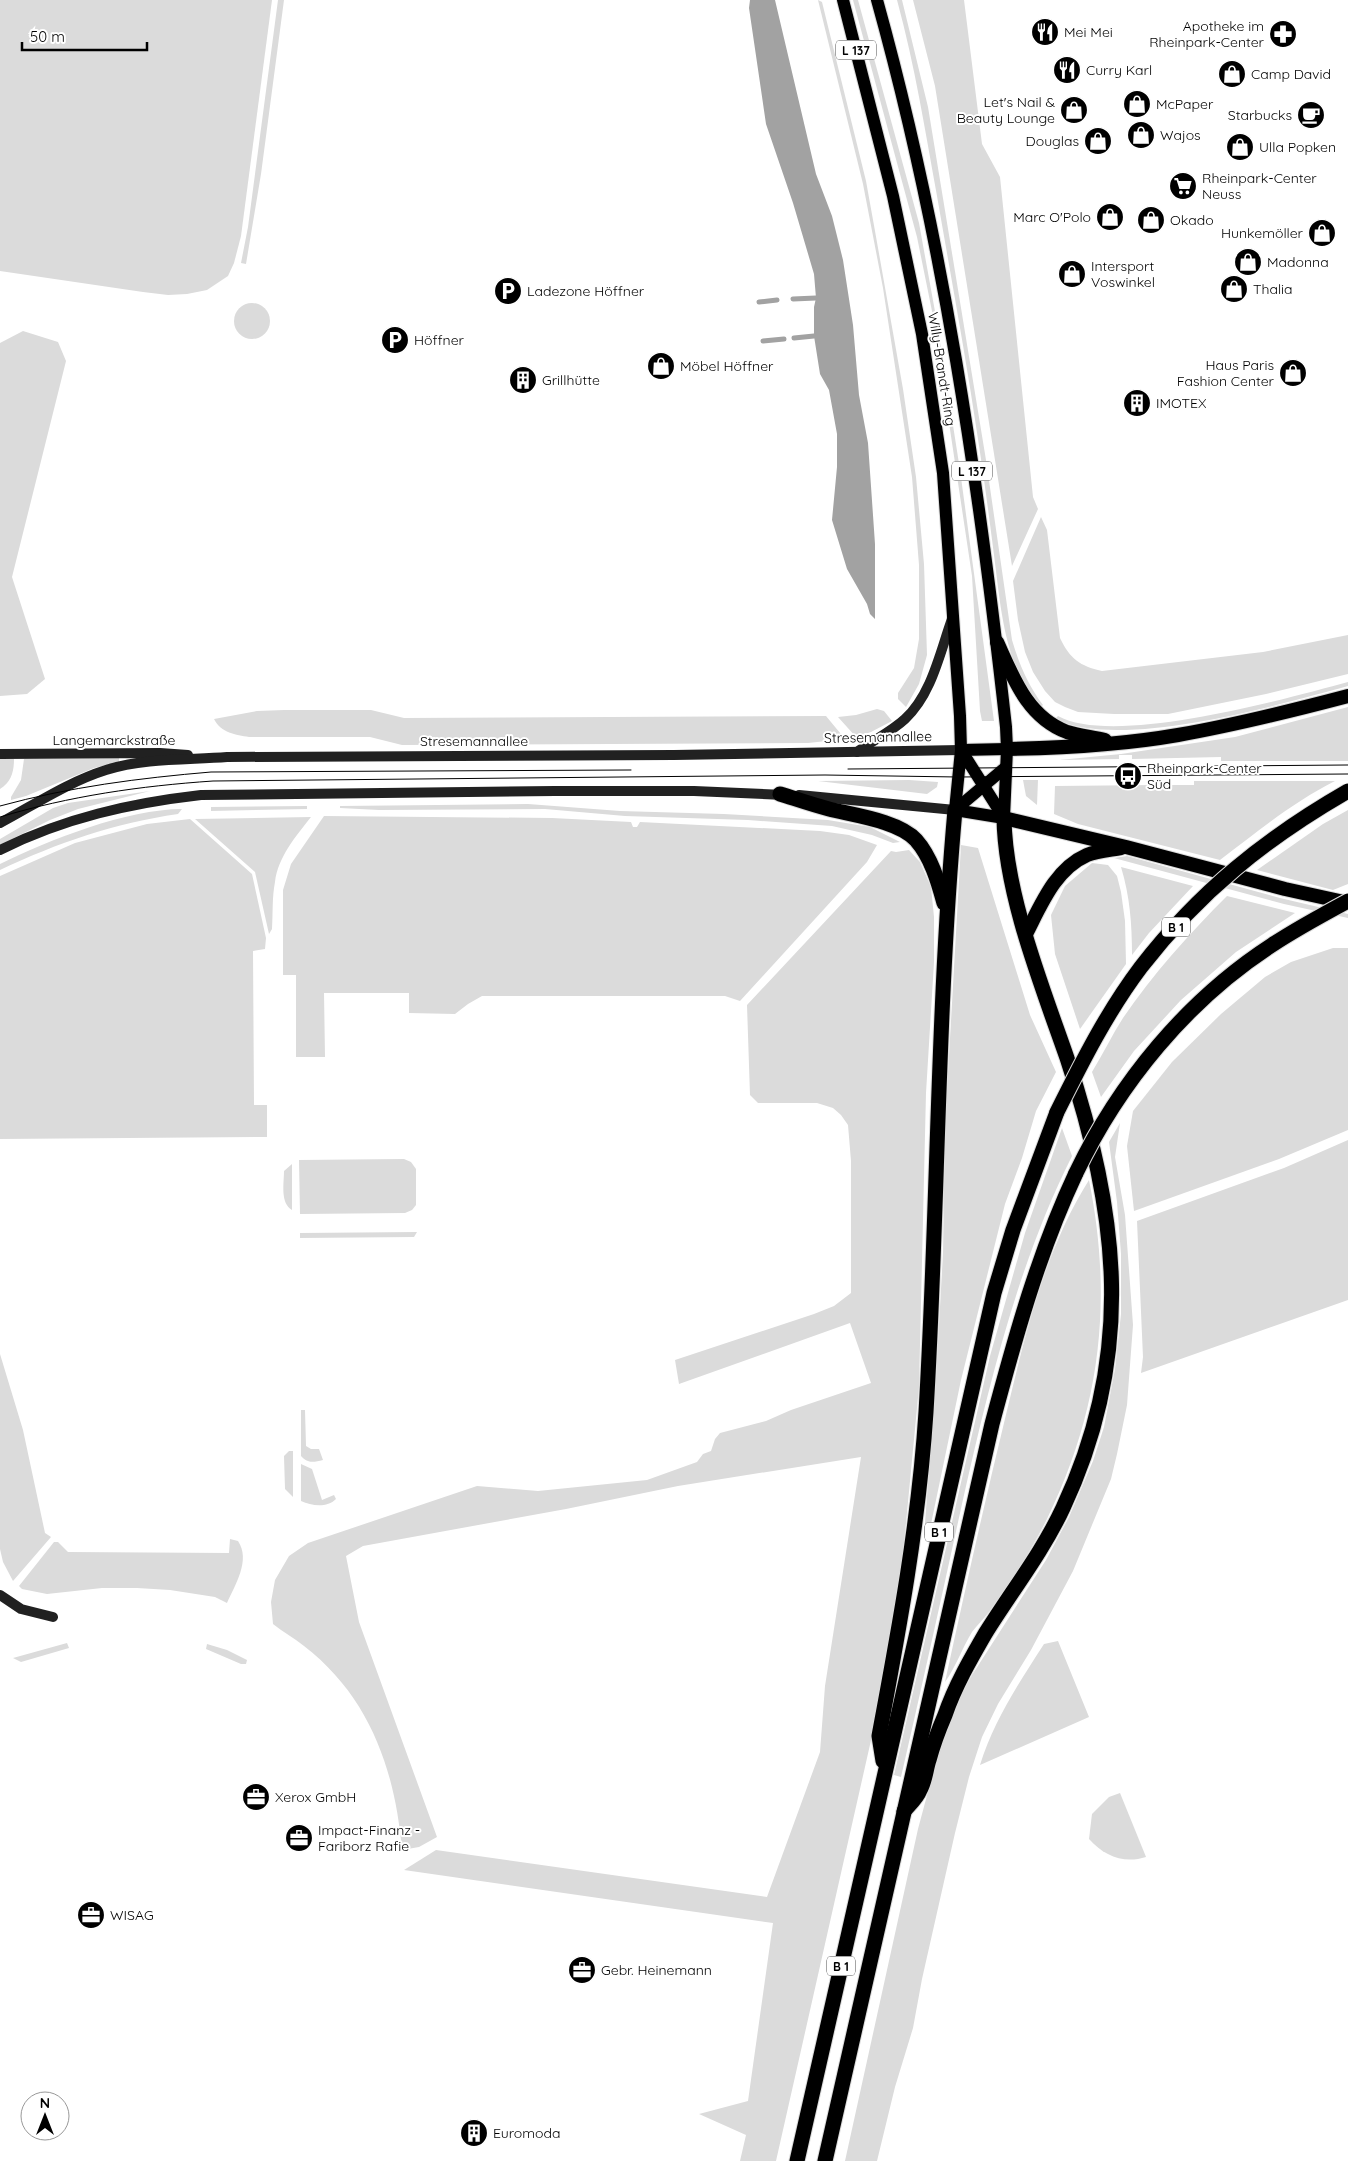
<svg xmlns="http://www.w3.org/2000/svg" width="1348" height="2161" viewBox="0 0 1348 2161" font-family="Quicksand,sans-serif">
	<rect width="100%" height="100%" fill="#fff"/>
	<g fill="#dbdbdb">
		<path d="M0,0H272L241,236L234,263L228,276L207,290L187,294L168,295L143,292L0,271Z"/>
		<path d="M278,0H284L261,174L246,264L241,263L248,227Z"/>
		<path d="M818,0L822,2L866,181L875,231L903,389L916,477L924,564L927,655L919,684L906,707L898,699V693L914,668L919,639V565L912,477L883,288L863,184Z"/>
		<path d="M853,0H858L919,223L936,317L960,470L994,721H982L980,711L972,576L933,316L917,237Z"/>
		<path d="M897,0H902L928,107L986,460L1012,640C1019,664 1028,685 1043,705L1040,708C1004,665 1001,608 994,555C989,516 984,477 978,439C966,358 951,277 937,196C925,130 915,66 897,0Z"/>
		<path d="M913,0H964L982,144L1000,177L1033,497L1038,509L1012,566L935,86Z"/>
		<circle cx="252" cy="321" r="18"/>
		<path d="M23,331L58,342L66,361L12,577L45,679L27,694L0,696V343Z"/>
		<path d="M1041,517L1047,530L1060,638C1070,659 1080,666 1102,671L1263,652L1348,635V674L1266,694L1168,714H1114L1078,712L1065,707L1055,702L1045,691L1033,672L1025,652L1018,620L1013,581Z"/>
		<path d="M1348,682V686C1278,705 1121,751 1055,719L1058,716C1114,747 1285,699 1348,682Z"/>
		<path d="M1348,707V761H1221V757L1132,759V755H1119V759L1059,760L1121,754L1235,737Z"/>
		<path d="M877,709L884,711L892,721L871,732L856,737L838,717L856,715Z"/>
		<path d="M284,710H371L404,718L826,716L845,739L808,743L402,745L370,737H249C236,735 221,733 214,719L257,711Z"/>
		<path d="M119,758V762L94,768L26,796L11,800V797L21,780L24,759Z"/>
		<path d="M0,759H14C14,772 11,782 0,789Z"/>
		<path d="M909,780L938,782L937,787L927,794L818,781Z"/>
		<path d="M1023,780H1038L1037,805L1026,796Z"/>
		<path d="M1194,781H1335C1293,802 1257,832 1220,860L1078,824L1054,814L1055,786L1155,785V788H1167L1168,785H1194Z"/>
		<path d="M150,791L78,809L50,820L0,845V839L53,808L68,803Z"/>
		<path d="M528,804L620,811L724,814L828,820L870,827L900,842L893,843L872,835L832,826L748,820L625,816L545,809L379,810L340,808V806Z"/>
		<path d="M307,806V809L211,811V807Z"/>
		<path d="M182,809L178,814C115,823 57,843 0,870V864C49,840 127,809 182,809Z"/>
		<path d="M1348,810V884L1333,890L1257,870L1323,824Z"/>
		<path d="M324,816L552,818L631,822L633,827H637L640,822L820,831L849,835L877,845L867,862L740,1001L725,996H482L468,1004L455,1014L409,1013V993H324L325,1057H296V975H283V890L291,864Z"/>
		<path d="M311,817C296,836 278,857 275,882C272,897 273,913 272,929L269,934L255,872L195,819Z"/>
		<path d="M190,819L252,874L266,938L265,949L253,951L254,1105H267V1137L0,1139V876L75,843L147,824Z"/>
		<path d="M961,845L978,848L1030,1015L1056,1072L1036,1111L1022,1158L1005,1204L961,1380L931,1524L924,1536L936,1378L943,1253L945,1126Z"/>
		<path d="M909,850L920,862L931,887L934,917V962L926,1093L919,1387L906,1523L899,1590L874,1727L776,2161H740L746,2135L699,2114L748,2101L773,1923L404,1870L436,1850L767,1897L820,1752L825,1686L861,1457L678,1486L566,1509L363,1546L346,1556L359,1622L437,1837L419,1847L402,1850C395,1770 370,1697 304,1646C294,1638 283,1632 273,1624L271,1602L275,1580L289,1556L308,1543L477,1486L538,1491L647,1480L697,1462L703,1454L711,1451L715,1439L720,1433L766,1421L791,1410L871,1383L850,1323L679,1384L675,1360L814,1314L834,1306L851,1293V1161L848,1125L841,1115L833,1108L817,1103H758L750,1095L747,1005L891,851L896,852Z"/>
		<path d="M1127,856L1280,898L1348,914V918L1284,904L1114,858Z"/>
		<path d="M1092,863L1108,865L1117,876L1121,892L1125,921L1126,964L1080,1029L1055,954L1051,915L1065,886Z"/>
		<path d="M1121,867L1193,886L1149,933L1132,955C1132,924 1130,897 1121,867Z"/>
		<path d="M1227,896L1295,913L1236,952L1181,1000L1134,1051L1101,1097L1092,1072C1103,1054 1112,1035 1123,1018C1153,974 1189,934 1227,896Z"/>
		<path d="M1333,948H1348V1130L1279,1159L1134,1211L1127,1146L1133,1111L1172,1062L1221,1014L1265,977L1291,962Z"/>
		<path d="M1120,1123L1115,1157L1125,1215L1133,1325L1127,1405L1117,1454L1111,1479L1073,1571L1031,1650L998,1704L982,1737L969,1777L955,1833L922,1979L913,2028L895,2087L877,2161H845L918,1829L940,1747L961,1695L972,1675L1046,1560L1069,1517L1093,1461L1104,1427L1115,1369L1121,1314V1254L1117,1202L1109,1142Z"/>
		<path d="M1062,1128L1072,1156C1017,1266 989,1385 962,1504C942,1595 922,1686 901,1777L894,1775L990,1356L1025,1233Z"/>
		<path d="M1348,1140V1300L1141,1373L1143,1357L1137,1221L1284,1168Z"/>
		<path d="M404,1159L411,1162L416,1169V1205L412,1210L405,1213L300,1214L299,1160Z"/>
		<path d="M292,1164V1210C280,1203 284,1183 284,1171Z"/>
		<path d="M1089,1180C1113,1300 1101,1408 1047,1519C1031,1551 1010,1583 989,1612C984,1619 977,1625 972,1632C962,1648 956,1667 945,1682C964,1595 983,1509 1004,1423C1024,1340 1043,1253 1089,1180Z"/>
		<path d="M417,1232L414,1237L300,1238V1233Z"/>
		<path d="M0,1354L23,1430L45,1533L51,1537L13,1581L3,1562L0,1549Z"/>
		<path d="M301,1410H305L306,1446L311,1449H319L323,1460C314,1462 308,1464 301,1456Z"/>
		<path d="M289,1451H293V1497L285,1489L284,1456Z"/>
		<path d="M301,1464L312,1469L322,1500L334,1495L336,1499C327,1508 312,1506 301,1501Z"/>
		<path d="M230,1539L238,1541C251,1560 235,1585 227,1603L215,1597L170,1590L137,1588H102L47,1594L22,1589L19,1586L54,1542H58L68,1552L229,1553Z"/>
		<path d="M1058,1641L1089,1717L980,1765C994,1720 1019,1683 1044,1644Z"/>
		<path d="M67,1643L69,1648L21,1662L13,1658Z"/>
		<path d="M207,1644L227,1650L247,1660L246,1664H241L206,1649Z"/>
		<path d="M1120,1793L1146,1857C1124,1864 1104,1856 1089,1839L1092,1814L1109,1797Z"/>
	</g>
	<path fill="#a2a2a2" d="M750,0H775L816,174L832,216L843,260L853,325L859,395L868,443L875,544V619L870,614L867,604L847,569L832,520L837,467V434L829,390L820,374L814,336V307L816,298L814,274L793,203L766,124L749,8Z"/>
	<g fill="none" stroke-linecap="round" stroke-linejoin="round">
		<g stroke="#a2a2a2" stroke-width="5">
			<path d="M793,299L816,298"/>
			<path d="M759,302L777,300"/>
			<path d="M794,338L814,336"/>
			<path d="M763,341L784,339"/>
		</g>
		<g stroke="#dbdbdb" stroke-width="14">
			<g id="primary">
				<path d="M843,0L893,196L922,334L943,473L960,716L961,750L955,810"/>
				<path d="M877,0C943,237 979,483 1006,727L1007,749L1004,818"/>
				<path d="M961,750L1004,818"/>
				<path d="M961,750L1007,749"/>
				<path d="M955,810L1006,767"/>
				<path d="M955,810L1004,818"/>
			</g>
		</g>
		<g stroke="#dbdbdb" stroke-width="16">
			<g id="trunk">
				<path d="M997,642C1013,677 1027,717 1067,732C1079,736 1093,737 1105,740"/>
				<path d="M1007,749C1064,748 1121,745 1178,735C1235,725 1291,711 1348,696"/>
				<path d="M1004,818L1126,847L1285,889L1348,903"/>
				<path d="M1026,934C1041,905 1055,869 1087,855C1097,851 1110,850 1121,848"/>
			</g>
		</g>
		<g stroke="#dbdbdb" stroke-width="17">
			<g id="motorway">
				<path d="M780,794C796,799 813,805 829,809C853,815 899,821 916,840C931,857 938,881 944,903"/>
				<path d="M883,1761L879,1736C899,1629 919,1522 926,1412C938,1212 937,1010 955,810"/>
				<path d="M904,1811C909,1805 917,1798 920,1790C925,1782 926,1769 929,1760C933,1745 939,1729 945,1715C955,1686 970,1660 985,1634C1011,1592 1042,1553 1063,1508C1135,1355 1119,1214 1067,1058C1042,986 1005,894 1004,818"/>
				<path d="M797,2161L994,1293L1013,1230L1057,1112"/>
				<path d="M825,2161L992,1424C1015,1338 1038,1254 1076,1173"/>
			</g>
		</g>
		<g stroke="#212121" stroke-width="10">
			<path d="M857,752C872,741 891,732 905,719C932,694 940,652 952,619"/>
			<path d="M0,754L160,753L188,755"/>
			<path d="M799,795L955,810"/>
			<path d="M0,823C34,805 68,782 106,770C144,758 187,760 227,757L674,755L961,750"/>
			<path d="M0,850C64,818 131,803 201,795L555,791H694L784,795"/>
			<path d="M0,1595L21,1609L53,1617"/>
		</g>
		<use href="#primary" stroke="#000" stroke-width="12"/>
		<use href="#trunk" stroke="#000" stroke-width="14"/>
		<use href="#motorway" stroke="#000" stroke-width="15"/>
		<g stroke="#000" stroke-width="1">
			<path d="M848,769L1348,765"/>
			<path d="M0,806C69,787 140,778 211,772L631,770"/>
			<path d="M0,817C70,796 140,786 213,781L825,775L958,777L1348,774"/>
		</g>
		<g stroke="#dbdbdb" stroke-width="17" stroke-linecap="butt">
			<g id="motorway-bridge">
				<path d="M1057,1112C1082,1062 1107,1012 1141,967C1199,892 1266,838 1348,791"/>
				<path d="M1076,1173C1119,1083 1187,1000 1272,945C1296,929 1322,915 1348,901"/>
			</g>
		</g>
		<use href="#motorway-bridge" stroke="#000" stroke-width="15"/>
	</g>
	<defs>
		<g id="restaurant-disc" transform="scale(1.4375)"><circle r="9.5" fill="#000" stroke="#fff"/><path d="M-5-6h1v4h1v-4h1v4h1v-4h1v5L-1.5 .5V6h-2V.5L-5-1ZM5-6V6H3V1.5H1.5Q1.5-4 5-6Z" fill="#fff"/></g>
		<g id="pharmacy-disc" transform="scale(1.4375)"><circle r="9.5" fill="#000" stroke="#fff"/><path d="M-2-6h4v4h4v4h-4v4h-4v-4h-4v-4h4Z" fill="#fff"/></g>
		<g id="shop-disc" transform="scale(1.4375)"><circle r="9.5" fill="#000" stroke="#fff"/><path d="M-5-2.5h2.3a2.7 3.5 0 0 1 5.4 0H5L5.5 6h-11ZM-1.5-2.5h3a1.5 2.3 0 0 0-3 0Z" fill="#fff"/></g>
		<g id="cafe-disc" transform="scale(1.4375)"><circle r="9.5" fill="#000" stroke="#fff"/><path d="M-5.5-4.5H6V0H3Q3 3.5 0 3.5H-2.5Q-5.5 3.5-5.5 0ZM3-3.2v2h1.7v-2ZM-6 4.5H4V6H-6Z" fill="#fff"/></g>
		<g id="supermarket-disc" transform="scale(1.4375)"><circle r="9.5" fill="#000" stroke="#fff"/><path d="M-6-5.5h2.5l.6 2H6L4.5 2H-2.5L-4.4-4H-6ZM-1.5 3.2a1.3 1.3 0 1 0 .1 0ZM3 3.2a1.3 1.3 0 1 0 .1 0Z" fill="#fff"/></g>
		<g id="parking-disc" transform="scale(1.4375)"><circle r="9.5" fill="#000" stroke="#fff"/><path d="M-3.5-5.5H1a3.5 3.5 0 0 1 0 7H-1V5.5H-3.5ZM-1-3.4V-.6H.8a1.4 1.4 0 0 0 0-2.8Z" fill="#fff"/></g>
		<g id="building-disc" transform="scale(1.4375)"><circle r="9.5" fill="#000" stroke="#fff"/><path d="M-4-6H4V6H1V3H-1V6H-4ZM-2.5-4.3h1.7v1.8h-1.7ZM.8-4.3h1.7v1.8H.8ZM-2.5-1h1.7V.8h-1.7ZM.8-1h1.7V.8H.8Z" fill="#fff"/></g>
		<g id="bus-disc" transform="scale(1.4375)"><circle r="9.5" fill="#000" stroke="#fff"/><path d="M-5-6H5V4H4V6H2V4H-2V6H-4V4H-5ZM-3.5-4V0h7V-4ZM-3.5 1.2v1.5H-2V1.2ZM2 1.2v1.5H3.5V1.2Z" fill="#fff"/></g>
		<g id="office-disc" transform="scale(1.4375)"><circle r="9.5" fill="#000" stroke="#fff"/><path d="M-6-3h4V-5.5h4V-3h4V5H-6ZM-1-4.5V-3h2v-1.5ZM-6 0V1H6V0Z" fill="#fff"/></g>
	</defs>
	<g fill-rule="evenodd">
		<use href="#restaurant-disc" x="1045" y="32"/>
		<use href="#pharmacy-disc" x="1283" y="34"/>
		<use href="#restaurant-disc" x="1067" y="70"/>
		<use href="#shop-disc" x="1232" y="74"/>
		<use href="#shop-disc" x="1137" y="104"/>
		<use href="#shop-disc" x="1074" y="110"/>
		<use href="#cafe-disc" x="1311" y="115"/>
		<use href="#shop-disc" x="1141" y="135"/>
		<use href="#shop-disc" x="1098" y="141"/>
		<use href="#shop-disc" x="1240" y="147"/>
		<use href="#supermarket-disc" x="1183" y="186"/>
		<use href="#shop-disc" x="1110" y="217"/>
		<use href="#shop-disc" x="1151" y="220"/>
		<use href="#shop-disc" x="1322" y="233"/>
		<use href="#shop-disc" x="1248" y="262"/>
		<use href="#shop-disc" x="1072" y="274"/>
		<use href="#shop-disc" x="1234" y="289"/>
		<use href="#parking-disc" x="508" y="291"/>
		<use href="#parking-disc" x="395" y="340"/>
		<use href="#shop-disc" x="661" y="366"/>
		<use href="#shop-disc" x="1293" y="373"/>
		<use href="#building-disc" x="523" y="380"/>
		<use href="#building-disc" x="1137" y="403"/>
		<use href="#bus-disc" x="1128" y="776"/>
		<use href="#office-disc" x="256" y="1797"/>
		<use href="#office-disc" x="299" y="1838"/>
		<use href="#office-disc" x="91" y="1915"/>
		<use href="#office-disc" x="582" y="1970"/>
		<use href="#building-disc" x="474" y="2133"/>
	</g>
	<g text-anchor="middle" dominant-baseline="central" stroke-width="4" stroke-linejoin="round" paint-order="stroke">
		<g fill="#fff" stroke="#4c4c4c" stroke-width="1">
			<rect x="836" y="40.5" width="40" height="19" rx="4"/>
			<rect x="952" y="461.5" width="40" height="19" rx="4"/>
			<rect x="1162" y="917.5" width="28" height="19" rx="4"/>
			<rect x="925" y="1522.5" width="28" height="19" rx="4"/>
			<rect x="827" y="1956.5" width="28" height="19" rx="4"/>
		</g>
		<g font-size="12" font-weight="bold" fill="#000">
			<text x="856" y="50">L 137</text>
			<text x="972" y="471">L 137</text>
			<text x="1176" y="927">B 1</text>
			<text x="939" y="1532">B 1</text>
			<text x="841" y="1966">B 1</text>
		</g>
		<g font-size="14" fill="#000" stroke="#fff" text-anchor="start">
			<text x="1264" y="26" text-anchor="end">Apotheke im<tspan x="1264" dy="16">Rheinpark-Center</tspan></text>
			<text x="1064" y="32">Mei Mei</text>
			<text x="1086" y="70">Curry Karl</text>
			<text x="1251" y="74">Camp David</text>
			<text x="1055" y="102" text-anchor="end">Let's Nail &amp;<tspan x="1055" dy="16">Beauty Lounge</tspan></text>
			<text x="1156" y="104">McPaper</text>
			<text x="1292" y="115" text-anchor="end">Starbucks</text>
			<text x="1160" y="135">Wajos</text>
			<text x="1079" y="141" text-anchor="end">Douglas</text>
			<text x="1259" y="147">Ulla Popken</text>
			<text x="1202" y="178">Rheinpark-Center<tspan x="1202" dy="16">Neuss</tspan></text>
			<text x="1091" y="217" text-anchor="end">Marc O'Polo</text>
			<text x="1170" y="220">Okado</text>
			<text x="1303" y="233" text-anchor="end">Hunkemöller</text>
			<text x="1267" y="262">Madonna</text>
			<text x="1091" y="266">Intersport<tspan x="1091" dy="16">Voswinkel</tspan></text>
			<text x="1253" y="289">Thalia</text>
			<text x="527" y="291">Ladezone Höffner</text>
			<text x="414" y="340">Höffner</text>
			<text x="1274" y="365" text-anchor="end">Haus Paris<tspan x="1274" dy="16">Fashion Center</tspan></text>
			<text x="680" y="366">Möbel Höffner</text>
			<text x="542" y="380">Grillhütte</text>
			<text x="1156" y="403">IMOTEX</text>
			<text x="1147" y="768">Rheinpark-Center<tspan x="1147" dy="16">Süd</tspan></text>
			<text x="275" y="1797">Xerox GmbH</text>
			<text x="318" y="1830">Impact-Finanz -<tspan x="318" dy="16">Fariborz Rafie</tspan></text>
			<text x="110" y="1915">WISAG</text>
			<text x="601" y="1970">Gebr. Heinemann</text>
			<text x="493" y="2133">Euromoda</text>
		</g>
		<g font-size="14" fill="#000" stroke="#fff">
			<text transform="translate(942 369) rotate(81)">Willy-Brandt-Ring</text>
			<text transform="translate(878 737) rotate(-1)">Stresemannallee</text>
			<text x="114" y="740">Langemarckstraße</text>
			<text x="474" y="741">Stresemannallee</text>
		</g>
	</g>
	<g transform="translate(45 2116)"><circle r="24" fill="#ffffff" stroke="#999999"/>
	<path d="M0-4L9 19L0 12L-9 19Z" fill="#000000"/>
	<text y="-8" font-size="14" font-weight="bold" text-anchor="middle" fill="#000000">N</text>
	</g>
	<path d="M22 42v8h125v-8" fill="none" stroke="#000000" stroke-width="2.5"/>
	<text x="30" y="42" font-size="15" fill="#000000" stroke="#ffffff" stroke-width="4" paint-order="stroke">50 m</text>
</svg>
